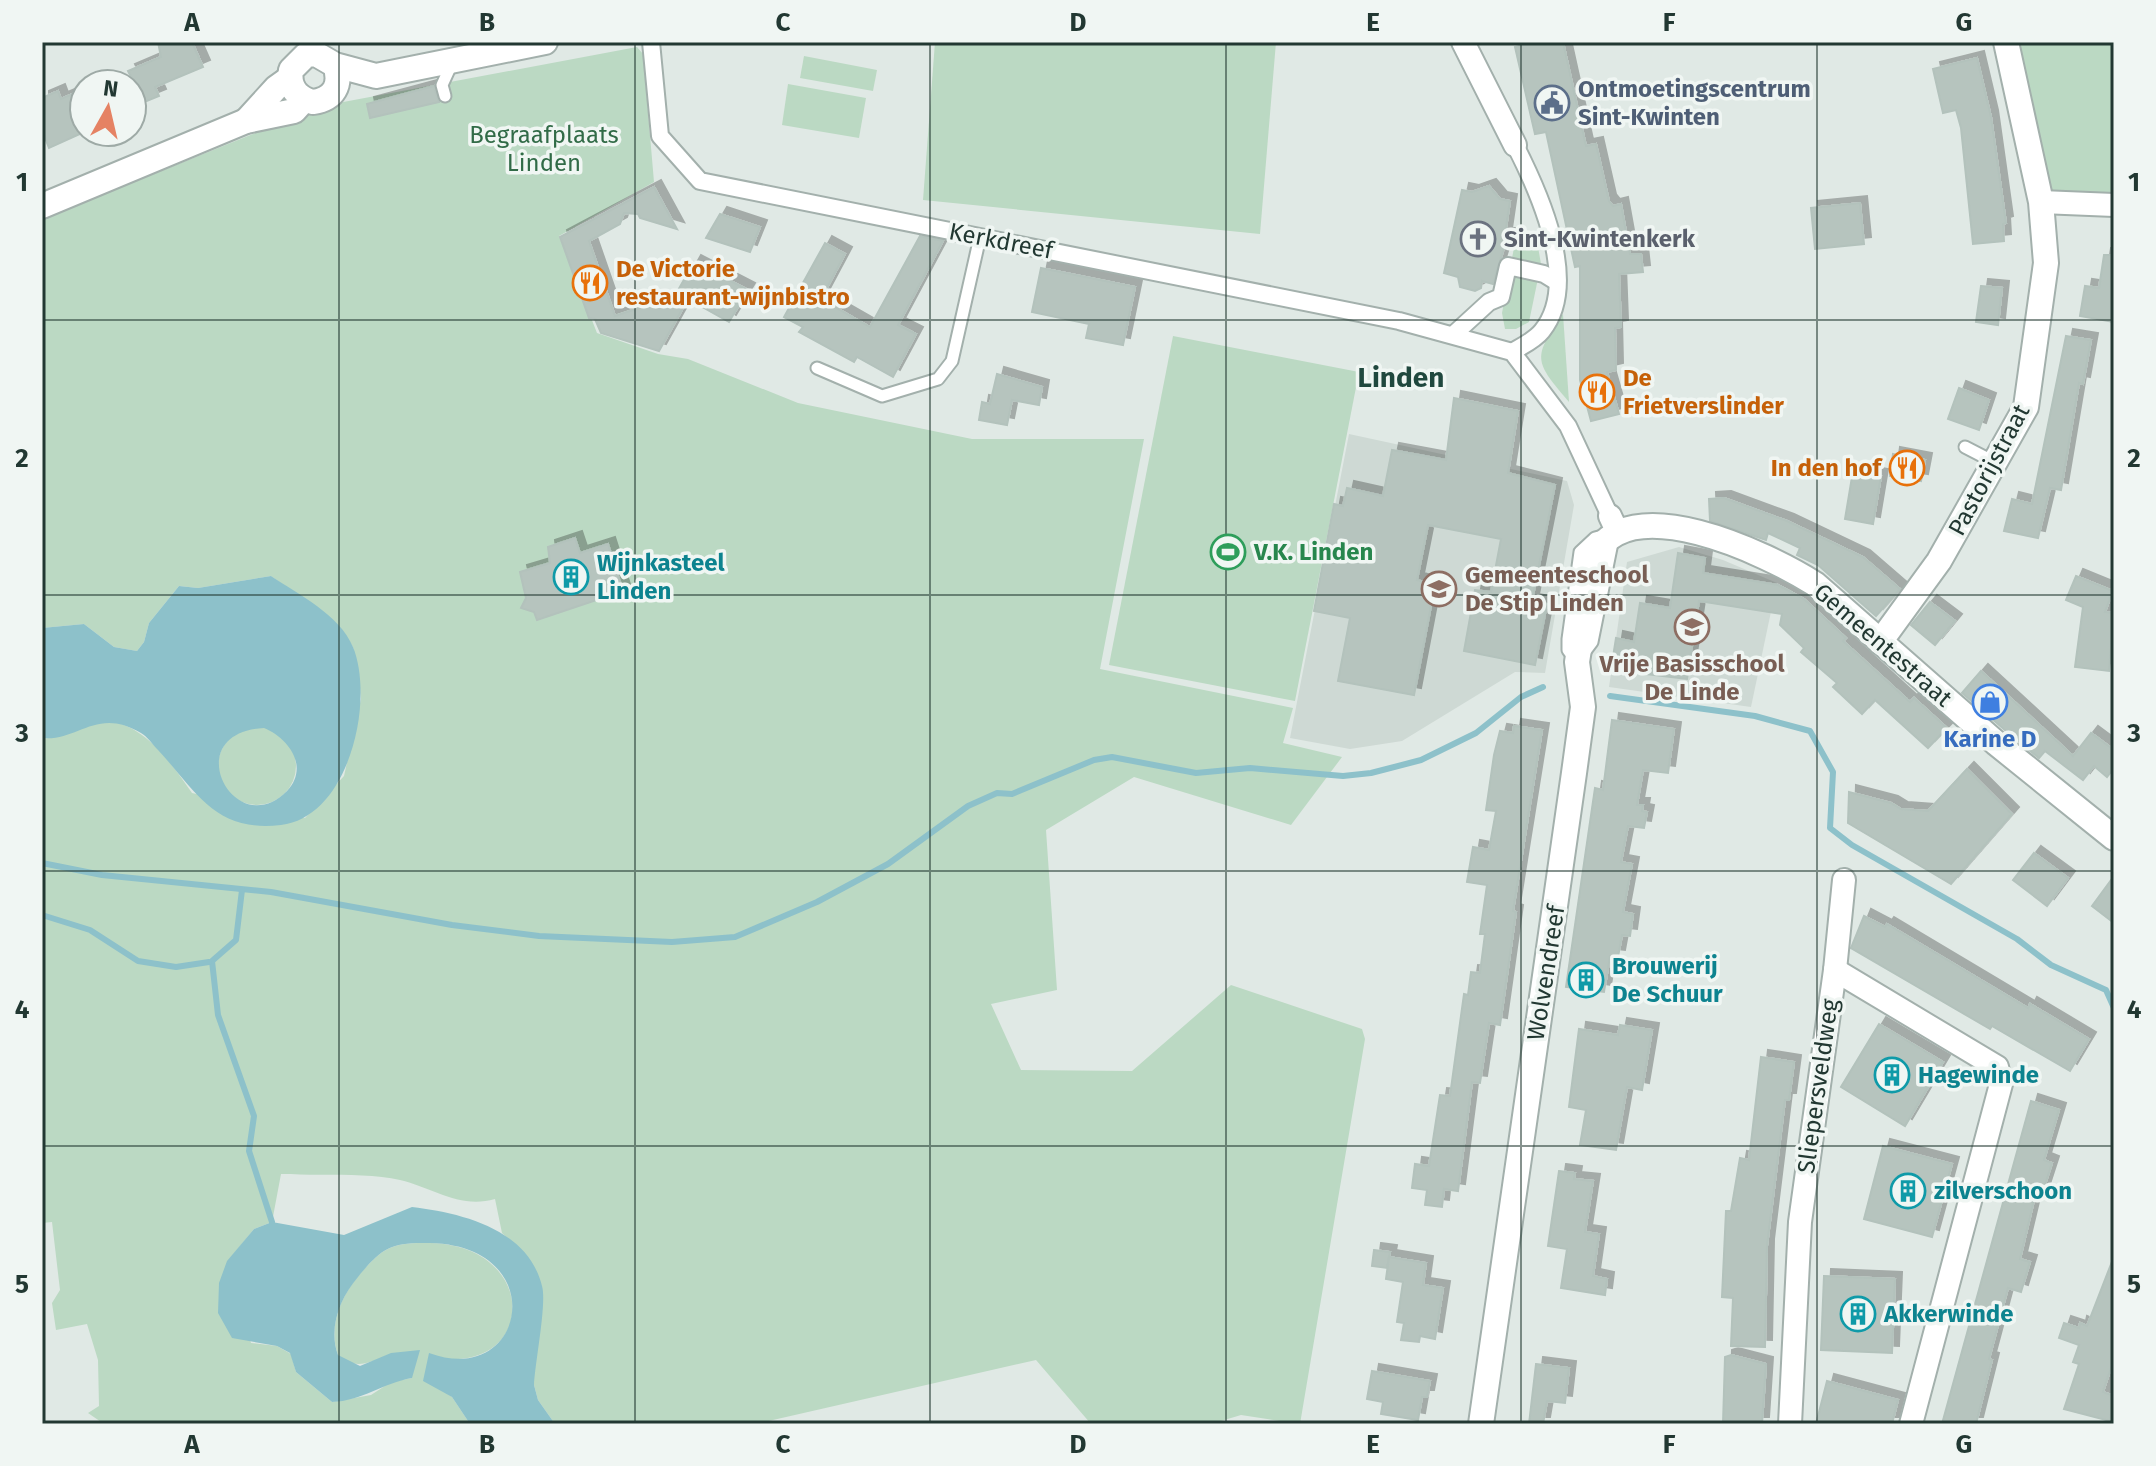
<svg xmlns="http://www.w3.org/2000/svg" width="2156" height="1466" viewBox="0 0 2156 1466" font-family="'Fira Sans',sans-serif">
	<defs>
		<filter id="shadow"><feDropShadow dx="7" dy="-7" stdDeviation="0" flood-color="#0004"/></filter>
	</defs>
	<rect width="100%" height="100%" fill="#e0e9e5"/>
	<g fill="#ced9d4">
		<path d="M1349,434L1567,481L1574,505L1545,673L1515,672L1402,741L1350,749L1290,738Z"/>
		<path d="M1679,547L1723,560L1777,583L1751,707L1609,687L1627,562Z"/>
	</g>
	<g fill="#bbd9c3">
		<path d="M935,42H1276L1260,234L923,200Z"/>
		<path d="M2014,42H2114V199L2048,193Z"/>
		<path d="M637,47L643,54L654,182L559,236L597,333L658,354L688,359L798,403L972,439H1144L1100,669L1293,708L1283,743L1342,757L1291,825L1134,777L1046,830L1057,990L991,1004L1021,1070L1132,1071L1231,985L1362,1029L1365,1039L1300,1424L1241,1415L1211,1424H1091L1036,1360L755,1424H555L538,1400L534,1385L528,1258L502,1233L495,1199C459,1209 434,1188 400,1180C366,1172 317,1176 281,1174L272,1222L254,1229L228,1261L251,1343L277,1346L291,1354L296,1372L332,1402L371,1395L391,1382L412,1378L373,1361C358,1366 351,1365 338,1355C328,1328 340,1298 358,1276C383,1247 392,1242 431,1243C536,1246 538,1365 446,1359L440,1388L452,1397L470,1424H104L88,1413L99,1406L98,1360L87,1324L56,1330L52,1303L60,1290L52,1222L42,1223V738C58,740 74,729 90,724C135,710 170,761 192,793L305,818L344,776L361,699L359,677L353,647L339,626L271,576L198,588L179,586L149,623L144,642L137,651L114,647L84,624L42,628V219L322,106Z"/>
		<path d="M804,56L877,70L873,91L800,78Z"/>
		<path d="M788,84L866,98L859,138L782,125Z"/>
		<path d="M1537,241L1541,264L1529,322L1516,329H1505L1502,313L1515,242Z"/>
		<path d="M1563,314L1569,402C1534,361 1532,358 1563,314Z"/>
		<path d="M1173,336L1359,372L1295,701L1109,665Z"/>
		<circle cx="257" cy="766" r="39"/>
	</g>
	<g fill="#8dc1ca" fill-rule="evenodd">
		<path d="M271,576C298,594 340,615 353,647C375,701 349,817 281,825C215,833 196,791 158,750C153,745 147,736 141,733C97,706 77,742 42,738V628L84,624L114,647L137,651L144,642L149,623L179,586L198,588ZM264,728C288,738 310,766 287,791C235,844 176,733 264,728Z"/>
		<path d="M412,1207C462,1213 528,1229 542,1286C547,1303 535,1363 534,1385L538,1400L555,1424H470L452,1397L423,1381L429,1353C526,1389 553,1246 430,1243C392,1242 382,1247 358,1277C340,1298 328,1328 338,1355L360,1366L391,1353L420,1350L412,1378C383,1383 362,1401 332,1402L296,1372L290,1353L277,1346L232,1338L218,1313L219,1283L227,1261L254,1229L272,1222L344,1235Z"/>
	</g>
	<g fill="none" stroke-linecap="round" stroke-linejoin="round">
		<g stroke="#8dc1ca" stroke-width="6">
			<path d="M1610,696L1755,716L1810,731L1833,772L1830,828L1852,845L2017,939L2051,965L2106,990L2114,1008"/>
			<path d="M42,863L102,875L271,892L452,925L539,936L672,942L735,937L817,902L888,864L968,806L997,793L1012,794L1094,760L1112,757L1196,773L1250,768L1343,776L1371,773L1421,760L1476,733L1521,697L1543,687"/>
			<path d="M242,890L236,940L212,961L218,1015L254,1116L249,1151L272,1222"/>
			<path d="M42,915L90,930L138,961L176,967L209,962"/>
		</g>
	</g>
	<g fill="#b6c4be" stroke="#b3c2bc" stroke-width="2" filter="url(#shadow)">
		<path d="M158,42H192L203,67L155,87L159,96L132,107V79L128,71L161,57Z"/>
		<path d="M1537,42H1563L1586,146L1596,144L1609,201L1613,206L1621,204L1630,254H1641L1643,272L1619,274L1621,327L1615,328L1616,370L1607,372L1619,414L1591,421L1580,380V266L1575,267L1546,132L1535,134L1515,47Z"/>
		<path d="M1977,58L1991,117L2006,223L2003,224L2004,241L1973,244L1961,128L1956,110L1943,113L1933,69Z"/>
		<path d="M434,86L439,102L370,118L367,104Z"/>
		<path d="M84,89V132L49,148L42,130V98L58,91L61,99Z"/>
		<path d="M1489,186L1500,199L1510,201L1505,235H1508L1493,284L1482,281L1481,288L1475,291L1460,287L1458,277L1444,273L1462,190L1472,192Z"/>
		<path d="M654,187L677,229L640,218L638,214L624,213L620,224L589,241L615,316L681,294L677,292L694,262L748,290L729,322L688,299L659,351L601,333L595,319L589,318L560,237Z"/>
		<path d="M1860,203L1864,244L1815,249L1811,208Z"/>
		<path d="M720,214L760,227L750,252L706,238Z"/>
		<path d="M920,236L943,241L898,325L916,334L893,377L857,357L854,362L799,332L803,327L784,317L825,243L845,254L821,299L870,327Z"/>
		<path d="M2104,255H2114V322L2080,316L2085,286L2099,288Z"/>
		<path d="M1041,268L1135,287L1123,345L1086,338L1089,324L1032,312Z"/>
		<path d="M1981,286L2002,288L1998,325L1976,322Z"/>
		<path d="M2066,336L2091,340L2083,384L2079,383L2061,490L2050,488L2038,538L2004,531L2012,499L2032,504Z"/>
		<path d="M997,374L1042,387L1039,405L1012,400L1007,425L979,420L982,402L990,404Z"/>
		<path d="M1959,388L1989,400L1979,430L1948,419Z"/>
		<path d="M1454,398L1518,411L1508,473L1555,485L1532,601L1547,604L1535,665L1464,651L1475,590L1491,592L1501,539L1428,525L1417,580L1435,585L1414,695L1338,681L1350,618L1314,611L1334,504L1343,506L1347,488L1383,496L1392,450L1446,460Z"/>
		<path d="M1893,454L1925,460L1921,481L1890,476Z"/>
		<path d="M1853,471L1881,476L1873,524L1845,519Z"/>
		<path d="M1724,498L1787,521L1863,557L1900,589L1876,616L1818,565L1797,555L1800,548L1768,533L1766,540L1710,521L1709,499Z"/>
		<path d="M575,538L580,553L608,544L623,591L537,620L534,612L521,608L526,598L520,572L550,563L548,547Z"/>
		<path d="M1678,553L1705,558L1703,573L1778,585L1804,599L1846,638L1843,641L1910,702L1914,698L1947,728L1928,748L1875,700L1862,714L1833,687L1837,683L1801,652L1804,648L1780,625L1782,614L1699,601L1687,679L1611,670L1616,638L1634,642L1640,603L1670,608Z"/>
		<path d="M2076,576L2113,591L2105,612L2114,613L2109,671L2075,667L2083,607L2066,600Z"/>
		<path d="M1930,602L1955,621L1935,645L1911,625Z"/>
		<path d="M1981,671L2073,756L2091,733L2114,750V768L2107,777L2094,766L2083,780L2045,751L2039,758L2013,737L1962,693Z"/>
		<path d="M1612,720L1674,729L1668,773L1643,770L1637,805H1643L1642,811L1647,812L1644,828L1628,826L1621,862L1632,864L1623,912L1633,914L1630,936L1622,935L1618,957L1610,956L1604,992L1566,987L1595,788L1603,790Z"/>
		<path d="M1514,726L1542,730L1513,911L1516,912L1500,1025L1489,1023L1480,1083L1472,1082L1458,1191L1444,1189L1442,1207L1425,1205L1427,1190L1412,1188L1415,1164L1429,1166L1440,1095L1450,1096L1464,994L1468,995L1471,972L1480,973L1485,934H1480L1487,885L1467,882L1473,847L1489,850L1496,811L1486,810L1494,755L1500,731L1513,733Z"/>
		<path d="M1967,769L2012,814L1951,884L1848,823L1849,792L1891,803L1901,809L1928,811Z"/>
		<path d="M2034,853L2068,878L2047,906L2013,880Z"/>
		<path d="M2114,876V923L2092,906Z"/>
		<path d="M1864,916L1885,927L1887,924L2028,1008L2030,1004L2089,1039L2070,1071L1992,1026L1990,1029L1851,948Z"/>
		<path d="M1879,1024L1943,1062L1905,1126L1841,1087Z"/>
		<path d="M1620,1025L1652,1030L1642,1090L1627,1087L1616,1150L1580,1145L1586,1110L1569,1107L1579,1029L1618,1035Z"/>
		<path d="M1761,1057L1794,1062L1789,1100H1785L1767,1246L1765,1347L1731,1346L1733,1298L1722,1297L1726,1211H1731L1740,1158L1749,1160Z"/>
		<path d="M2031,1101L2059,1110L2044,1160L2052,1163L2042,1194L2036,1192L2020,1259L2030,1262L2021,1292L2008,1288L1989,1359L1992,1360L1976,1424H1942Z"/>
		<path d="M1883,1146L1952,1164L1932,1237L1864,1219Z"/>
		<path d="M1559,1171L1575,1173L1574,1179L1593,1181L1585,1232L1599,1234L1593,1276L1607,1279L1605,1295L1561,1288L1567,1249L1548,1246Z"/>
		<path d="M1374,1250L1390,1252L1387,1268L1372,1266Z"/>
		<path d="M1389,1257L1426,1263L1423,1285L1443,1288L1435,1339L1420,1336L1419,1342L1401,1340L1404,1323L1397,1322L1403,1282L1386,1279Z"/>
		<path d="M2113,1259L2114,1359L2103,1392L2114,1396L2110,1421L2064,1409L2079,1364L2073,1362L2079,1345L2059,1338L2064,1323L2079,1328L2080,1323L2087,1326Z"/>
		<path d="M1824,1276L1895,1279L1892,1353L1821,1350Z"/>
		<path d="M1731,1355L1766,1364L1762,1424H1723L1725,1357Z"/>
		<path d="M1536,1364L1569,1368L1565,1403L1547,1401L1543,1424H1529Z"/>
		<path d="M1372,1371L1430,1381L1427,1397H1422L1418,1420L1381,1414L1383,1402L1367,1399Z"/>
		<path d="M1827,1381L1898,1400L1892,1424H1816Z"/>
	</g>
	<g fill="none" stroke-linecap="round" stroke-linejoin="round">
		<g stroke="#a3b0ac" stroke-width="15">
			<g id="service">
				<path d="M445,96L442,85L453,61"/>
				<path d="M817,368L882,396L938,379L952,361L980,237"/>
				<path d="M1965,447L1996,463"/>
				<path d="M1614,533L1592,642L1577,662L1568,650V639L1580,552L1595,538Z"/>
			</g>
		</g>
		<g stroke="#a3b0ac" stroke-width="20">
			<g id="pedestrian">
				<path d="M651,42L660,136L700,181L1399,321L1512,352L1568,426L1610,516"/>
				<path d="M1453,335L1489,302L1501,297L1508,266L1544,274L1557,282"/>
				<path d="M1512,352C1522,346 1535,340 1542,331C1581,283 1539,192 1515,145"/>
			</g>
		</g>
		<g stroke="#a3b0ac" stroke-width="26">
			<g id="minor">
				<path d="M1463,42L1515,145"/>
				<path d="M2041,202L2114,205"/>
				<path d="M1610,516L1617,531"/>
				<path d="M1835,970L1997,1067L2001,1084L1911,1424"/>
				<path d="M1790,1424L1800,1222L1835,970L1844,880"/>
			</g>
		</g>
		<g stroke="#a3b0ac" stroke-width="28">
			<g id="tertiary">
				<path d="M335,65C342,85 334,99 313,102C297,98 288,87 291,70L306,55L316,54L335,65L376,76L545,42"/>
				<path d="M246,121L276,88L290,78"/>
				<path d="M42,206L246,121L294,111L304,100"/>
				<path d="M1880,642L1939,561L2026,407L2046,263L2041,202L2006,42"/>
				<path d="M1481,1424L1574,773L1583,707L1577,662L1593,559C1625,485 1768,554 1815,584L1996,743L2114,838"/>
			</g>
		</g>
		<use href="#service" stroke="#fff" stroke-width="11"/>
		<use href="#pedestrian" stroke="#fff" stroke-width="16"/>
		<use href="#minor" stroke="#fff" stroke-width="22"/>
		<use href="#tertiary" stroke="#fff" stroke-width="24"/>
	</g>
	<path fill="none" stroke="#223832" stroke-width="2" stroke-opacity="0.55" d="M339,42V1424M635,42V1424M930,42V1424M1226,42V1424M1521,42V1424M1817,42V1424M42,320H2114M42,595H2114M42,871H2114M42,1146H2114"/>
	<defs>
		<g id="civic-ring" transform="scale(1.8)"><circle r="9.5" fill="#f0f6f3" stroke="#5c6f8a" stroke-width="1.5"/><path d="M-.6-6.5H3V-4.5H.6V-3L4-1V1h2V6H-6V1h2V-1L-.6-3ZM-1.2 2.5V6h2.4V2.5Z" fill="#5c6f8a"/></g>
		<g id="church-ring" transform="scale(1.8)"><circle r="9.5" fill="#f0f6f3" stroke="#6b7280" stroke-width="1.5"/><path d="M-1.2-6h2.4v3.5h3.3v2.4h-3.3V6h-2.4V-.1h-3.3v-2.4h3.3Z" fill="#6b7280"/></g>
		<g id="restaurant-ring" transform="scale(1.8)"><circle r="9.5" fill="#f0f6f3" stroke="#e8710a" stroke-width="1.5"/><path d="M-5-6h1v4h1v-4h1v4h1v-4h1v5L-1.5 .5V6h-2V.5L-5-1ZM5-6V6H3V1.5H1.5Q1.5-4 5-6Z" fill="#e8710a"/></g>
		<g id="stadium-ring" transform="scale(1.8)"><circle r="9.5" fill="#f0f6f3" stroke="#2e9e5b" stroke-width="1.5"/><path d="M0-5a6.5 5 0 1 0 0 10a6.5 5 0 1 0 0-10ZM-3.5-1.8h7v3.6h-7Z" fill="#2e9e5b"/></g>
		<g id="building-ring" transform="scale(1.8)"><circle r="9.5" fill="#f0f6f3" stroke="#0f9aa8" stroke-width="1.5"/><path d="M-4-6H4V6H1V3H-1V6H-4ZM-2.5-4.3h1.7v1.8h-1.7ZM.8-4.3h1.7v1.8H.8ZM-2.5-1h1.7V.8h-1.7ZM.8-1h1.7V.8H.8Z" fill="#0f9aa8"/></g>
		<g id="school-ring" transform="scale(1.8)"><circle r="9.5" fill="#f0f6f3" stroke="#8d6e63" stroke-width="1.5"/><path d="M0-5L7-2L0 1L-7-2ZM-4 1L0 2.5L4 1V4Q0 6-4 4Z" fill="#8d6e63"/></g>
		<g id="shop-ring" transform="scale(1.8)"><circle r="9.5" fill="#f0f6f3" stroke="#3f7fe0" stroke-width="1.5"/><path d="M-5-2.5h2.3a2.7 3.5 0 0 1 5.4 0H5L5.5 6h-11ZM-1.5-2.5h3a1.5 2.3 0 0 0-3 0Z" fill="#3f7fe0"/></g>
	</defs>
	<g fill-rule="evenodd">
		<use href="#civic-ring" x="1552" y="103"/>
		<use href="#church-ring" x="1478" y="239"/>
		<use href="#restaurant-ring" x="590" y="283"/>
		<use href="#restaurant-ring" x="1597" y="392"/>
		<use href="#restaurant-ring" x="1907" y="468"/>
		<use href="#stadium-ring" x="1228" y="552"/>
		<use href="#building-ring" x="571" y="577"/>
		<use href="#school-ring" x="1439" y="589"/>
		<use href="#school-ring" x="1692" y="627"/>
		<use href="#shop-ring" x="1990" y="702"/>
		<use href="#building-ring" x="1586" y="980"/>
		<use href="#building-ring" x="1892" y="1075"/>
		<use href="#building-ring" x="1908" y="1191"/>
		<use href="#building-ring" x="1858" y="1314"/>
	</g>
	<g text-anchor="middle" dominant-baseline="central" stroke-width="7" stroke-linejoin="round" paint-order="stroke">
		<g font-size="24" font-weight="bold" fill="#4e5e75" stroke="#f0f6f3" text-anchor="start">
			<text x="1578" y="89">Ontmoetingscentrum<tspan x="1578" dy="28">Sint-Kwinten</tspan></text>
		</g>
		<g font-size="24" fill="#316b47" stroke="#f0f6f3">
			<text x="544" y="135">Begraafplaats<tspan x="544" dy="28">Linden</tspan></text>
		</g>
		<g font-size="24" font-weight="bold" fill="#5b616d" stroke="#f0f6f3" text-anchor="start">
			<text x="1504" y="239">Sint-Kwintenkerk</text>
		</g>
		<g font-size="24" fill="#223832" stroke="#f0f6f3">
			<text transform="translate(1001 241) rotate(11)">Kerkdreef</text>
			<text transform="translate(1989 470) rotate(-62)">Pastorijstraat</text>
			<text transform="translate(1883 645) rotate(41)">Gemeentestraat</text>
			<text transform="translate(1546 973) rotate(-81)">Wolvendreef</text>
			<text transform="translate(1818 1086) rotate(-82)">Sliepersveldweg</text>
		</g>
		<g font-size="24" font-weight="bold" fill="#c56008" stroke="#f0f6f3" text-anchor="start">
			<text x="616" y="269">De Victorie<tspan x="616" dy="28">restaurant-wijnbistro</tspan></text>
			<text x="1623" y="378">De<tspan x="1623" dy="28">Frietverslinder</tspan></text>
			<text x="1881" y="468" text-anchor="end">In den hof</text>
		</g>
		<g font-size="24" font-weight="bold" fill="#27864d" stroke="#f0f6f3" text-anchor="start">
			<text x="1254" y="552">V.K. Linden</text>
		</g>
		<g font-size="24" font-weight="bold" fill="#0d838f" stroke="#f0f6f3" text-anchor="start">
			<text x="597" y="563">Wijnkasteel<tspan x="597" dy="28">Linden</tspan></text>
			<text x="1612" y="966">Brouwerij<tspan x="1612" dy="28">De Schuur</tspan></text>
			<text x="1918" y="1075">Hagewinde</text>
			<text x="1934" y="1191">zilverschoon</text>
			<text x="1884" y="1314">Akkerwinde</text>
		</g>
		<g font-size="24" font-weight="bold" fill="#785e54" stroke="#f0f6f3" text-anchor="start">
			<text x="1465" y="575">Gemeenteschool<tspan x="1465" dy="28">De Stip Linden</tspan></text>
			<text x="1692" y="664" text-anchor="middle">Vrije Basisschool<tspan x="1692" dy="28">De Linde</tspan></text>
		</g>
		<g font-size="24" font-weight="bold" fill="#366cbe" stroke="#f0f6f3">
			<text x="1990" y="739">Karine D</text>
		</g>
		<g font-size="28" font-weight="bold" fill="#20483e" stroke="#f0f6f3">
			<text x="1401" y="377">Linden</text>
		</g>
	</g>
	<rect width="2156" height="1466" fill="none" stroke="#f0f6f3" stroke-width="88"/>
	<g transform="translate(108 108) rotate(8)"><circle r="38" fill="#f0f6f3" stroke="#9eaaa6" stroke-width="2"/>
	<path d="M0-6L14 30L0 20L-14 30Z" fill="#e58263"/>
	<text y="-12" font-size="22" font-weight="bold" text-anchor="middle" fill="#223832">N</text>
	</g>
	<rect x="44" y="44" width="2068" height="1378" fill="none" stroke="#223832" stroke-width="3"/>
	<g font-size="26" text-anchor="middle" font-weight="bold" fill="#223832">
		<text x="192" y="31">A</text>
		<text x="487" y="31">B</text>
		<text x="783" y="31">C</text>
		<text x="1078" y="31">D</text>
		<text x="1373" y="31">E</text>
		<text x="1669" y="31">F</text>
		<text x="1964" y="31">G</text>
		<text x="22" y="191">1</text>
		<text x="2134" y="191">1</text>
		<text x="22" y="467">2</text>
		<text x="2134" y="467">2</text>
		<text x="22" y="742">3</text>
		<text x="2134" y="742">3</text>
		<text x="22" y="1018">4</text>
		<text x="2134" y="1018">4</text>
		<text x="22" y="1293">5</text>
		<text x="2134" y="1293">5</text>
		<text x="192" y="1453">A</text>
		<text x="487" y="1453">B</text>
		<text x="783" y="1453">C</text>
		<text x="1078" y="1453">D</text>
		<text x="1373" y="1453">E</text>
		<text x="1669" y="1453">F</text>
		<text x="1964" y="1453">G</text>
	</g>
</svg>
